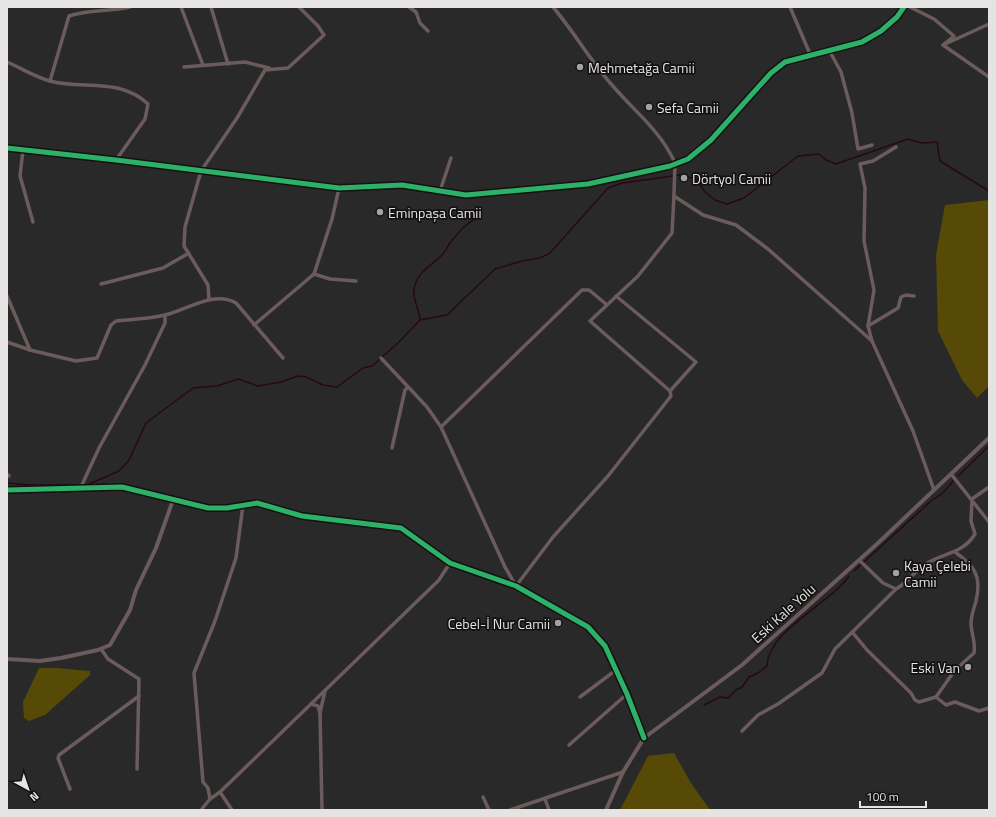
<svg xmlns="http://www.w3.org/2000/svg" width="996" height="817" viewBox="0 0 996 817" font-family="'Titillium Web',sans-serif">
	<rect width="100%" height="100%" fill="#2a2929"/>
	<g fill="#574a06">
		<path d="M989,200V386L977,398L962,380L938,331L936,255L945,205Z"/>
		<path d="M39,668H56L90,671V675L45,715L29,721L24,718L23,702Z"/>
		<path d="M674,753L691,783L710,810H620L648,756Z"/>
	</g>
	<g fill="none" stroke-linecap="round" stroke-linejoin="round">
		<g stroke="#29061c" stroke-width="1.5">
			<path d="M420,319C419,309 412,298 414,289C417,271 433,265 443,254C446,251 447,247 450,243C460,231 466,222 482,216"/>
			<path d="M958,476L989,446"/>
			<path d="M7,483L30,485H87L119,471L129,460L146,423L193,388L217,386L238,379L258,386L281,382L298,376L306,377L323,385L337,387L363,368L372,366L398,343L420,320L447,315L495,269L522,261L540,258L550,253L608,188L622,183L680,175L696,179L705,192L715,200L727,204L744,198L798,156L819,154L826,160L836,164L908,139L922,143L937,142L940,161L989,191"/>
			<path d="M854,571L931,501L943,493L953,481"/>
			<path d="M704,705L720,697L728,698L736,690L742,687L749,677L758,673L767,666C768,630 830,604 849,576"/>
		</g>
		<g stroke="#6b5b5d" stroke-width="3.5">
			<path d="M181,7L203,65"/>
			<path d="M211,7L228,64"/>
			<path d="M409,7L416,12L420,23L428,31"/>
			<path d="M553,7C574,32 590,60 612,85C634,111 661,131 675,163C675,164 674,190 674,196L703,215L736,225L768,249L872,341L913,431L934,490"/>
			<path d="M790,7L810,54"/>
			<path d="M910,7L934,19L954,36L943,45L989,24"/>
			<path d="M943,45L989,77"/>
			<path d="M829,50L841,72L852,113L858,149L872,145"/>
			<path d="M7,62C21,68 35,77 50,81C83,90 119,77 148,104L145,119L116,160"/>
			<path d="M184,67L245,62L269,68"/>
			<path d="M50,81L69,16C89,9 110,12 130,7"/>
			<path d="M23,150L20,176L33,222"/>
			<path d="M440,191L451,158"/>
			<path d="M314,274L330,279L356,281"/>
			<path d="M101,284L163,268L189,253"/>
			<path d="M7,296L30,350"/>
			<path d="M209,299L208,285L184,246L185,227L201,171L237,118L265,70L288,68L324,35L318,26L299,7"/>
			<path d="M254,325L314,274L332,219L339,188"/>
			<path d="M868,326L898,308L901,297L906,295L914,296"/>
			<path d="M872,341L868,326L874,290L864,241L865,188L860,164L873,161L896,147"/>
			<path d="M7,342L30,350L76,361L97,358L111,325L116,321C132,319 149,319 165,315C187,310 214,290 236,303L283,358"/>
			<path d="M381,358L427,407L441,427L505,567L516,586L553,537L608,476L671,396L670,391L696,362L616,296"/>
			<path d="M670,391L590,321L638,276L672,233L674,196"/>
			<path d="M441,427L582,290H589L606,304"/>
			<path d="M392,448L405,390L408,387"/>
			<path d="M7,474L9,476"/>
			<path d="M951,474L989,522"/>
			<path d="M80,489L99,448L145,365L165,323V315"/>
			<path d="M859,560L883,583L896,589C907,583 914,572 924,565C942,553 963,554 975,534L971,521L972,499L989,487"/>
			<path d="M853,633L867,650L911,693L915,700L919,702L936,697L955,670L974,653C976,642 971,633 971,623C971,616 974,608 976,601C982,577 975,566 955,552"/>
			<path d="M101,649L108,659L139,679L137,769"/>
			<path d="M580,697L616,670"/>
			<path d="M936,697L946,705L955,702L979,711L989,708"/>
			<path d="M311,704L318,706L320,713L325,691"/>
			<path d="M320,713L322,810"/>
			<path d="M742,731L758,715L778,704L822,673L835,649L896,589"/>
			<path d="M569,745L627,694"/>
			<path d="M70,789L58,758L59,755L139,696"/>
			<path d="M220,792L232,810"/>
			<path d="M483,797L489,810"/>
			<path d="M210,799L208,788L203,782L194,673L215,621L236,558L243,505"/>
			<path d="M545,799L549,810"/>
			<path d="M201,810L210,799L220,792L439,580L450,563"/>
			<path d="M510,810L623,772"/>
		</g>
		<g stroke="#6b5b5d" stroke-width="4">
			<path d="M7,148L116,160L339,188L402,185L466,195L588,184L670,166L688,159L711,140L771,73L785,62L862,42L881,31L897,17L904,7"/>
			<path d="M7,490L122,487L208,508H227L257,503L302,516L401,528L450,563L516,586L588,627L605,646L627,694L644,738"/>
			<path d="M7,659L40,661L61,658L98,650L110,645L130,610L136,590L156,548L173,500"/>
			<path d="M606,810L623,772L644,738L742,665L877,544L989,438"/>
		</g>
		<g stroke="#131211" stroke-width="8">
			<g id="cycleway">
				<path d="M7,148L116,160L339,188L402,185L466,195L588,184L670,166L688,159L711,140L771,73L785,62L862,42L881,31L897,17L904,7"/>
				<path d="M7,490L122,487L208,508H227L257,503L302,516L401,528L450,563L516,586L588,627L605,646L627,694L644,738"/>
			</g>
		</g>
		<use href="#cycleway" stroke="#2db169" stroke-width="5"/>
	</g>
	<g fill="#a4a3a2" stroke="#131211" stroke-width="1.5">
		<circle cx="580" cy="67" r="4"/>
		<circle cx="649" cy="107" r="4"/>
		<circle cx="684" cy="178" r="4"/>
		<circle cx="380" cy="212" r="4"/>
		<circle cx="896" cy="573" r="4"/>
		<circle cx="558" cy="623" r="4"/>
		<circle cx="968" cy="667" r="4"/>
	</g>
	<g text-anchor="middle" dominant-baseline="central" stroke-width="3.5" stroke-linejoin="round" paint-order="stroke">
		<g font-size="14" fill="#e6e4e3" stroke="#131211" text-anchor="start">
			<text x="588" y="67">Mehmetağa Camii</text>
			<text x="657" y="107">Sefa Camii</text>
			<text x="692" y="178">Dörtyol Camii</text>
			<text x="388" y="212">Eminpaşa Camii</text>
			<text x="904" y="565">Kaya Çelebi<tspan x="904" dy="16">Camii</tspan></text>
			<text x="550" y="623" text-anchor="end">Cebel-İ Nur Camii</text>
			<text x="960" y="667" text-anchor="end">Eski Van</text>
		</g>
		<g font-size="14" fill="#e6e4e3" stroke="#131211">
			<text transform="translate(783 613) rotate(-42)">Eski Kale Yolu</text>
		</g>
	</g>
	<rect width="996" height="817" fill="none" stroke="#e6e4e3" stroke-width="16"/>
	<g transform="translate(28 789) rotate(140)" stroke="#131211" stroke-width="3" paint-order="stroke">
	<path d="M0-3L7 15L0 10L-7 15Z" fill="#e6e4e3"/>
	<text y="-6" font-size="11" font-weight="bold" text-anchor="middle" fill="#e6e4e3">N</text>
	</g>
	<path d="M860 801v6h66v-6" fill="none" stroke="#e6e4e3" stroke-width="2"/>
	<text x="866" y="801" font-size="12" fill="#e6e4e3" stroke="#131211" stroke-width="3" paint-order="stroke">100 m</text>
</svg>
